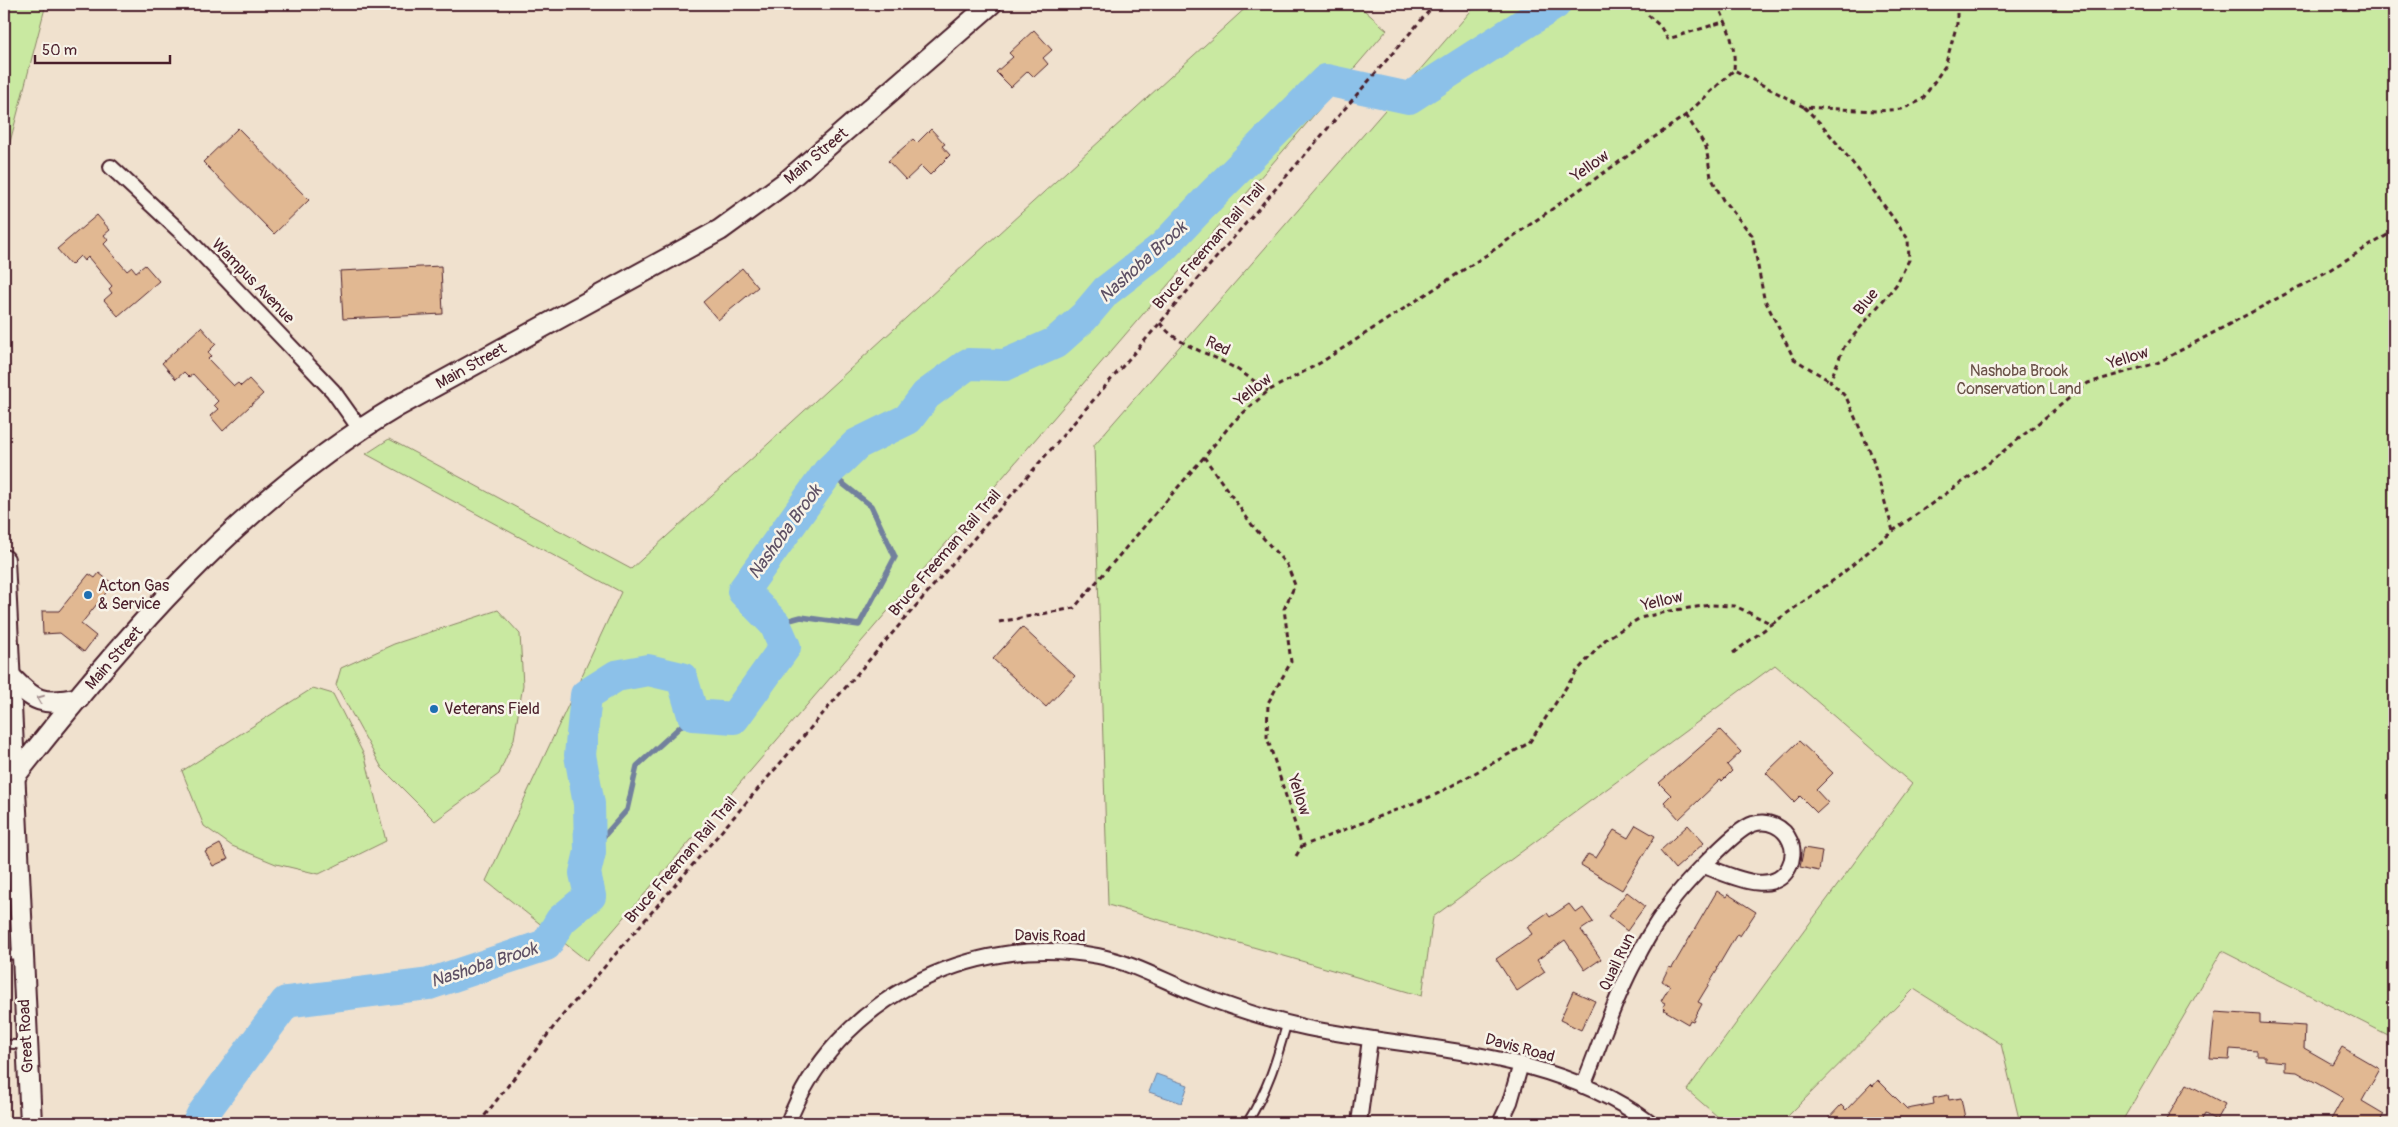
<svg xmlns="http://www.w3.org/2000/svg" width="2398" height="1127" viewBox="0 0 2398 1127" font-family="Pangolin,sans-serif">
	<rect width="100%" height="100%" fill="#f0e1ce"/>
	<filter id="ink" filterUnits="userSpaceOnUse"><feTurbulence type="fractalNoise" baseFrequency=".02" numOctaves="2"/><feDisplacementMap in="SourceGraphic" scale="10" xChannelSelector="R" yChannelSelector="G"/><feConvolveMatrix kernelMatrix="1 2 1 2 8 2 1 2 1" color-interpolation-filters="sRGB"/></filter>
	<g filter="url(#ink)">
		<g fill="#c9e9a1" stroke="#8a8466">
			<path d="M4,4H46L4,165Z"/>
			<path d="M1250,4H1357L1387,30L587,961L486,881L621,592L366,454L389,439L631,569Z"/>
			<path d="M1477,4H2394V1038L2222,951L2121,1123H2020L2001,1044L1914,989L1781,1123H1725L1687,1090L1912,784L1775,665L1433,917L1422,996L1108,905L1094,445Z"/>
			<path d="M498,610L520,634L523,685L514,739L499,774L435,821L382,768L336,685L341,668L394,644Z"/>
			<path d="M313,688L333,694L365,757L386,841L319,874L276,864L232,846L204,826L182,771Z"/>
		</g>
		<path fill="#8cc1e9" stroke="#72809d" d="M1156,1074L1188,1085L1182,1103L1149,1092Z"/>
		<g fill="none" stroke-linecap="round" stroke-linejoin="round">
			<g stroke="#72809d" stroke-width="5.5">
				<path d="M775,624L801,617L859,625L895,557L871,506L828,472"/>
				<path d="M590,852L627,810L637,766L693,715"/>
			</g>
			<path stroke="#8cc1e9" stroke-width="32" d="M198,1123L202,1115L286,1002L429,984L546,945L561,920L590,896L585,873L590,852L589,804L580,755L586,695L616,676L648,670L682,678L693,715L734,718L785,647L775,624L743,591L828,472L857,444L908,419L926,395L968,364L1005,365L1055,343L1084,317L1106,291L1163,247L1212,195L1326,80L1409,98L1555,4"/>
		</g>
		<g fill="#e1b892" stroke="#4a1f2b">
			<path d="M1034,30L1052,50L1043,58L1048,64L1034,77L1028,71L1011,87L996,72L1013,57L1009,53Z"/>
			<path d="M238,128L309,200L274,234L203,162Z"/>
			<path d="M931,129L945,144L942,146L950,155L930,175L921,166L906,180L888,161L913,139L917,143Z"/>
			<path d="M97,215L110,230L104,235L108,240L104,244L127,271L132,267L136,272L145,265L159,281L118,316L104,300L112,293L109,289L112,286L88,257L84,261L80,256L71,265L57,249Z"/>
			<path d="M441,266L443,314L343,319L340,271Z"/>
			<path d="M742,268L758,287L718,320L703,302Z"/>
			<path d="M201,327L216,344L208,352L211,356L208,359L234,386L238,383L241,386L249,379L263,394L223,431L210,416L218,409L214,405L218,401L193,374L189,377L184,372L176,379L162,363Z"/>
			<path d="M99,573L113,584L81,624L96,636L84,652L60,633L43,634L42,611H59L89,574L95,578Z"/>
			<path d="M1022,627L1075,676L1046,707L993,659Z"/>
			<path d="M1720,730L1741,752L1727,765L1732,771L1722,781L1720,780L1679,819L1664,802L1671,795L1659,783Z"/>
			<path d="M1799,741L1833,773L1816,790L1828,803L1817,813L1800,796L1794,802L1766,773Z"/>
			<path d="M1636,825L1655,836L1622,890L1581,865L1588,854L1596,858L1614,830L1628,838Z"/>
			<path d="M1688,825L1704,843L1675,869L1660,851Z"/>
			<path d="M220,844L228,859L213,866L205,852Z"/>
			<path d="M1804,848L1822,851L1819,871L1800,867Z"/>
			<path d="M1717,891L1726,897L1728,894L1756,912L1740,936L1737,934L1717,968L1718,969L1698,1002L1702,1004L1693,1021L1690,1020L1688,1024L1664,1010L1665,1009L1663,1007L1665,1003L1661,1001L1670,986L1662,981L1669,967L1672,968Z"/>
			<path d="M1627,892L1645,906L1627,931L1608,916Z"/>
			<path d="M1569,904L1576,913L1583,908L1593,922L1581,930L1601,959L1585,970L1565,940L1537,960L1545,972L1517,991L1496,959L1532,934L1527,927L1547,913L1550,917Z"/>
			<path d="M1573,991L1595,1001L1581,1030L1560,1020Z"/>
			<path d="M2215,1012L2260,1015V1023L2305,1026L2304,1048L2332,1064L2342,1047L2380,1069L2362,1101L2384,1114L2379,1123H2329L2343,1098L2297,1072L2285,1071V1062L2265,1060V1056H2257V1051L2230,1049L2229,1060L2210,1059Z"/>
			<path d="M1878,1080L1907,1109L1934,1104L1933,1098L1948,1095L1949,1100L1961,1098L1966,1123H1824L1841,1105L1846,1110L1871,1084L1873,1086Z"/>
			<path d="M2187,1084L2225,1104L2216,1120L2205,1114L2200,1123H2164Z"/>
		</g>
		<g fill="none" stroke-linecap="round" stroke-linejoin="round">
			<g stroke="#4a1f2b" stroke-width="11">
				<g id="lane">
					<path d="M4,955H21"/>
					<path d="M4,1044L26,1045"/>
					<path d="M1247,1123C1268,1089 1276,1062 1287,1023"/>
				</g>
			</g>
			<g stroke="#4a1f2b" stroke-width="18">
				<g id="street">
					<path d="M111,167L184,235L333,391L360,429"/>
					<path d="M1583,1086C1600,1045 1613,1002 1634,963C1643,945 1655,925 1667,908C1678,891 1735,829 1753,824C1768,819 1784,827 1790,841C1794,849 1793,859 1789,867C1773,899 1728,874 1704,866"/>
					<path d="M788,1123C834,1001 971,931 1098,956C1133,963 1164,981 1197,994C1233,1008 1270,1020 1308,1028C1424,1051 1551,1050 1650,1123"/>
					<path d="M1359,1123L1370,1039"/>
					<path d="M1500,1123L1510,1102L1521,1064"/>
				</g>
			</g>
			<g stroke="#4a1f2b" stroke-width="24">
				<g id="secondary">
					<path d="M4,560L31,1123"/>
					<path d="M9,675C34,702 43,706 79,698"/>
					<path d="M4,790C117,645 238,501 398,406L720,230L786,182L991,4"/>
				</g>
			</g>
			<g stroke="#4a1f2b" stroke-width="3" stroke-dasharray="5 4" stroke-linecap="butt">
				<path d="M1717,4C1728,25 1736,46 1734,70"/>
				<path d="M1957,4V24L1945,66L1922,100L1902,109L1877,111L1804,107L1734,70L1686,115L1488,254L1320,363L1268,391L1233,422L1204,457L1252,525L1287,565L1295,585L1284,609L1291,662L1268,703L1267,737L1302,846L1435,795L1529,743L1577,671L1606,639L1640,618L1675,610L1710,605L1735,606L1772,624L1838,577L1893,531L1985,466L2088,383L2157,363L2321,275L2394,231"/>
				<path d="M1648,15L1660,26L1668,39L1726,21"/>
				<path d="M1804,107L1823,126L1863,176L1908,239L1909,260L1896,285L1844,347L1830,381L1846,397L1872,456L1893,531"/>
				<path d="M1686,115L1706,147L1711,177L1723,200L1752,235L1764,298L1794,359L1830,381"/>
				<path d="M1160,323C1178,346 1205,351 1229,365C1243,372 1255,382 1268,391"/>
				<path d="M999,622L1074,608L1204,457"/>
				<path d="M1733,653L1772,624"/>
				<path d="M1296,856L1302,846"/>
				<path d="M479,1123L563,1015L1435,4"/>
			</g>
			<use href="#lane" stroke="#f7f3e8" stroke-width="7"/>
			<use href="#street" stroke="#f7f3e8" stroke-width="14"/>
			<use href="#secondary" stroke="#f7f3e8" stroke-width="20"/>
		</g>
		<defs><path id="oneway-chevron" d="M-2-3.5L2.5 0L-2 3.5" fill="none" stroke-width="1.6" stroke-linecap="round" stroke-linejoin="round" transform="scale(1.25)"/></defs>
		<use stroke="#a0898a" href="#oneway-chevron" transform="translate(40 699) rotate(-158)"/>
	</g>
	<g fill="#1f6fb2" stroke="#f7f3e8" stroke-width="2">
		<circle cx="88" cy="595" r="5"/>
		<circle cx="434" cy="709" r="5"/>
	</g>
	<g text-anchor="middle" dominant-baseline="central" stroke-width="5" stroke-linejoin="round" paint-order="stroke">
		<g font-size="16" fill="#4a1f2b" stroke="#f7f3e8">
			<text transform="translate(816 156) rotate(-40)">Main Street</text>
			<text transform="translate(1590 166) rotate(-35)">Yellow</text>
			<text transform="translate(1209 246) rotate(-49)">Bruce Freeman Rail Trail</text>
			<text transform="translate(253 281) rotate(46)">Wampus Avenue</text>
			<text transform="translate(1866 302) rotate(-51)">Blue</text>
			<text transform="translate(1218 346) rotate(25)">Red</text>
			<text transform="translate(2128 358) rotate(-17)">Yellow</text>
			<text transform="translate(471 366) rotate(-29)">Main Street</text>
			<text transform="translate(1253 390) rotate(-38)">Yellow</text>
			<text transform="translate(945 553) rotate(-49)">Bruce Freeman Rail Trail</text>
			<text transform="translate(1662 601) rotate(-13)">Yellow</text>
			<text transform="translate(114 658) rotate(-49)">Main Street</text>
			<text transform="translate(1299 795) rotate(72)">Yellow</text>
			<text transform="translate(681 860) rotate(-49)">Bruce Freeman Rail Trail</text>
			<text transform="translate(1050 936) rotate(1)">Davis Road</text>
			<text transform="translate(1617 962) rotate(-64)">Quail Run</text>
			<text transform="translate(26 1036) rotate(-93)">Great Road</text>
			<text transform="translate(1520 1048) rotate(15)">Davis Road</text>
		</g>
		<g font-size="16" fill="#6a5248" stroke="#f7f3e8">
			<text x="2019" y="371">Nashoba Brook<tspan x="2019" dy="18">Conservation Land</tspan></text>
		</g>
		<g font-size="16" fill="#4a1f2b" stroke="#f7f3e8" text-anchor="start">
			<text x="98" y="586">Acton Gas<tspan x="98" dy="18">&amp; Service</tspan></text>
			<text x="444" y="709">Veterans Field</text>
		</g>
		<g font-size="18" font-style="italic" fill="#5e5064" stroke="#f7f3e8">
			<text transform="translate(1143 262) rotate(-42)">Nashoba Brook</text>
			<text transform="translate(785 532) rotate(-54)">Nashoba Brook</text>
			<text transform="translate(484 965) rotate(-18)">Nashoba Brook</text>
		</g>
	</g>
	<rect width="2398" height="1127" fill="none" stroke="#f7f3e8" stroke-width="20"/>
	<rect x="10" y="10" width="2378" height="1107" fill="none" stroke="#4a1f2b" stroke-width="2" filter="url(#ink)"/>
	<path d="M35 55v8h135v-8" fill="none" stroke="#4a1f2b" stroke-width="2.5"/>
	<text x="42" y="55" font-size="15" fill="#4a1f2b" stroke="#f7f3e8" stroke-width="4" paint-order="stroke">50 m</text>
</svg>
